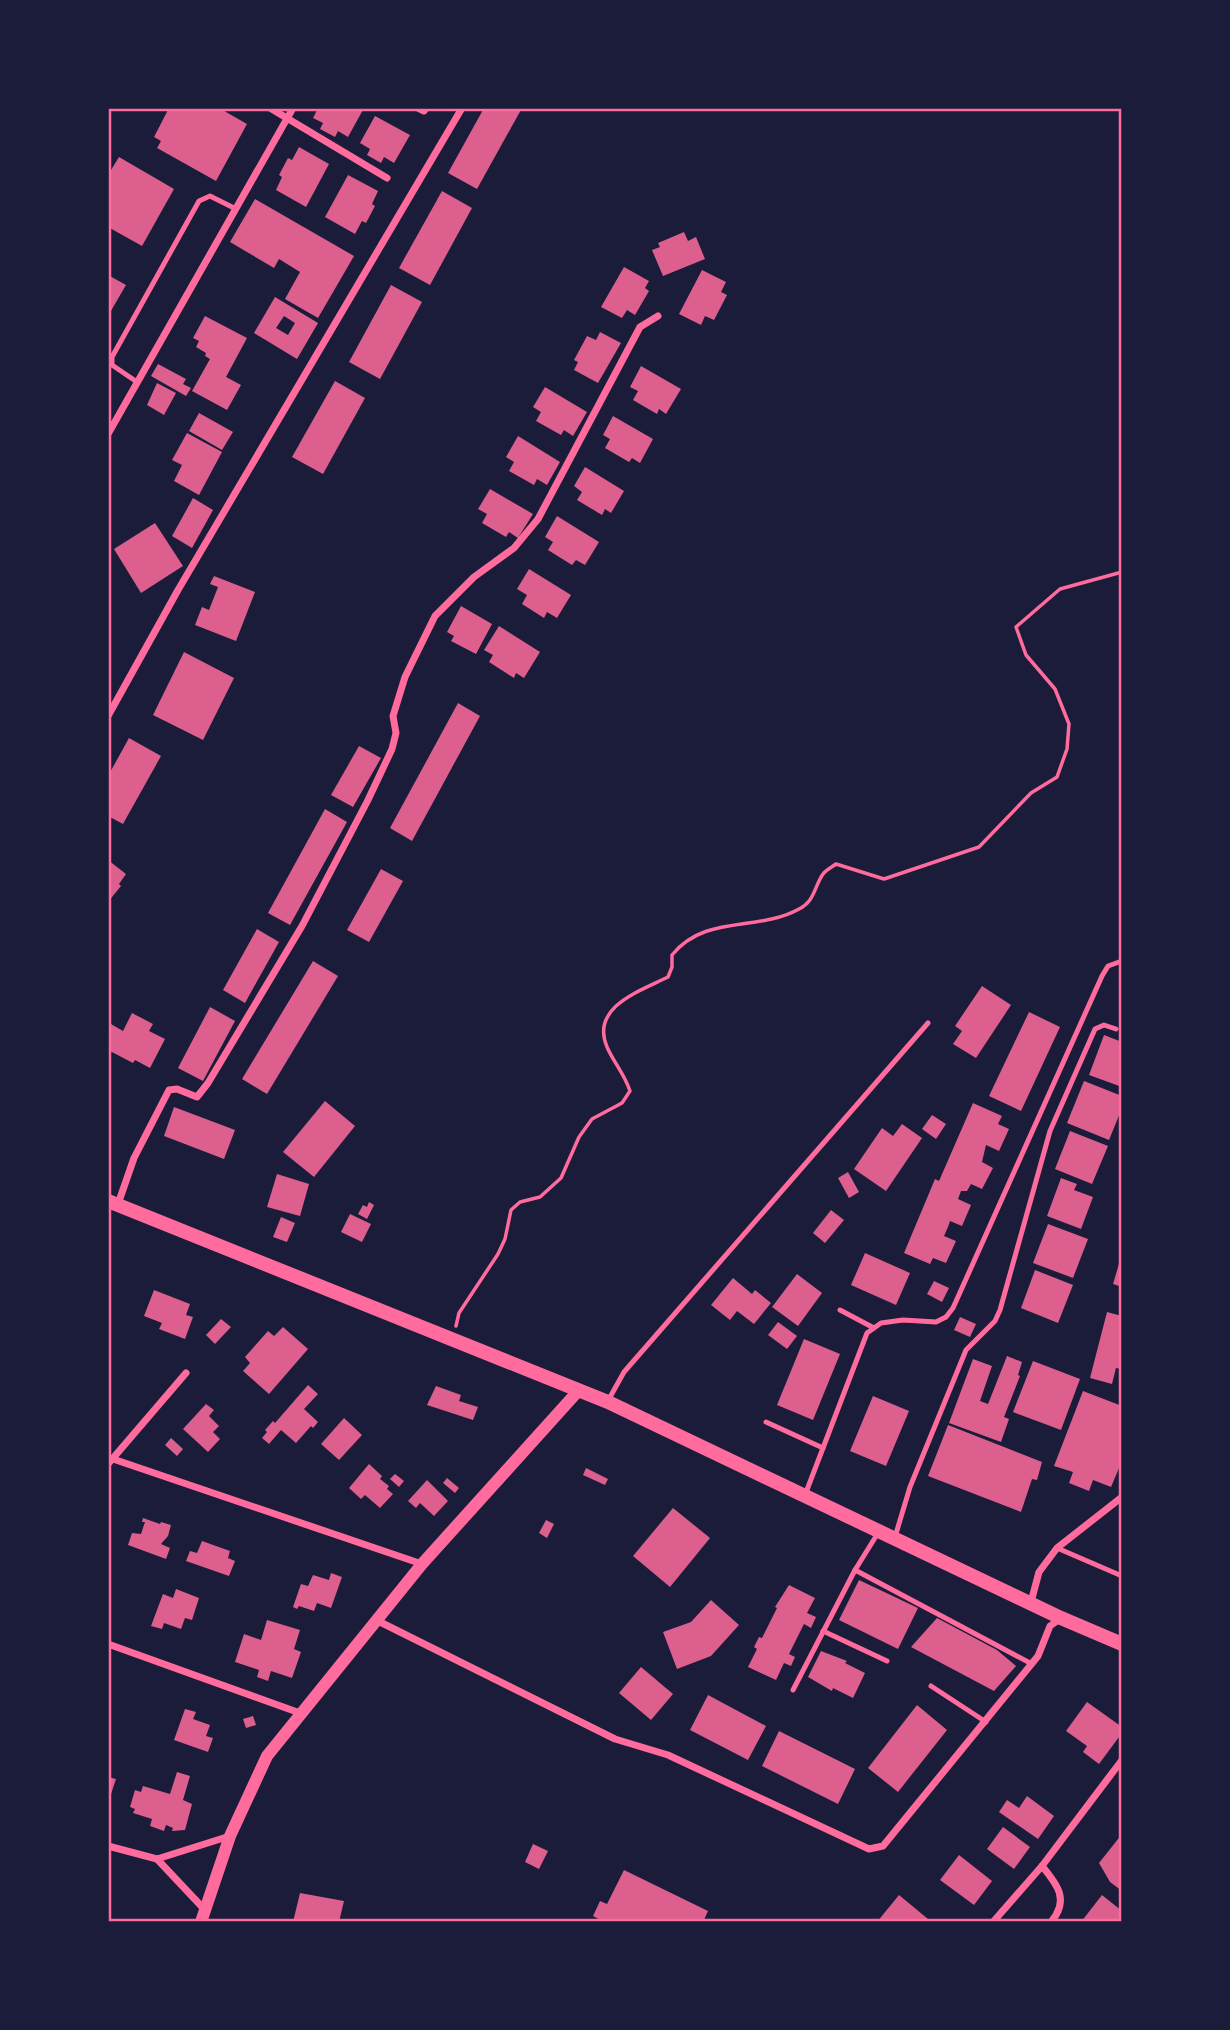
<svg xmlns="http://www.w3.org/2000/svg" width="1230" height="2030" viewBox="0 0 1230 2030" font-family="'Noto Serif',serif">
	<rect width="100%" height="100%" fill="#1b1b3a"/>
	<g fill="#dd5f8e" fill-rule="evenodd">
		<path d="M169,108H219L247,124L216,181L157,148L161,141L154,137Z"/>
		<path d="M318,108H364L348,137L338,131L335,137L320,129L323,123L313,118Z"/>
		<path d="M484,108H522L477,189L448,173Z"/>
		<path d="M375,116L410,135L394,163L384,157L381,163L367,155L370,149L360,143Z"/>
		<path d="M299,147L329,164L306,207L276,190L282,177L279,175L288,158L292,160Z"/>
		<path d="M119,157L174,189L142,246L108,227V175Z"/>
		<path d="M348,175L378,191L372,204L375,206L366,223L362,221L355,234L325,217Z"/>
		<path d="M442,191L472,208L430,285L399,268Z"/>
		<path d="M255,199L354,256L318,318L285,299L300,272L279,259L274,268L230,242Z"/>
		<path d="M684,232L688,241L696,237L705,259L663,276L652,250L660,247L658,243Z"/>
		<path d="M624,267L649,281L645,288L649,291L635,315L627,310L622,318L601,307Z"/>
		<path d="M702,270L726,282L721,292L727,295L714,320L705,316L701,325L679,314Z"/>
		<path d="M108,275L126,285L108,316Z"/>
		<path d="M391,285L422,302L380,379L349,362Z"/>
		<path d="M275,297L318,323L297,359L254,333ZM284,316L295,323L288,335L276,328Z"/>
		<path d="M205,316L247,338L226,377L241,385L227,410L192,391L210,359L205,356L206,353L196,347L199,341L193,338Z"/>
		<path d="M600,332L621,343L598,383L574,370L578,362L574,360L587,336L596,340Z"/>
		<path d="M158,364L186,379L183,384L191,388L186,396L151,376Z"/>
		<path d="M641,366L681,389L666,414L659,409L657,414L633,400L638,391L630,387Z"/>
		<path d="M335,381L365,398L323,474L292,457Z"/>
		<path d="M157,383L176,393L164,415L147,405Z"/>
		<path d="M545,387L587,412L573,436L564,430L561,435L536,421L541,412L533,407Z"/>
		<path d="M199,413L233,432L222,450L189,431Z"/>
		<path d="M613,416L653,439L640,463L632,458L629,462L605,448L610,439L603,435Z"/>
		<path d="M187,433L222,452L199,495L174,481L182,465L172,460Z"/>
		<path d="M518,436L560,462L547,485L537,479L534,485L509,471L514,462L506,457Z"/>
		<path d="M585,467L624,491L611,513L605,509L602,515L577,500L582,492L574,486Z"/>
		<path d="M490,489L533,514L518,538L509,532L506,537L482,523L487,514L478,509Z"/>
		<path d="M193,498L213,510L192,548L172,536Z"/>
		<path d="M557,516L599,542L585,565L576,560L572,565L548,550L553,542L545,537Z"/>
		<path d="M155,523L183,566L141,593L114,549Z"/>
		<path d="M529,569L571,595L557,618L547,612L544,618L522,604L527,595L517,589Z"/>
		<path d="M214,576L255,592L236,641L195,625L202,607L209,610L218,587L210,584Z"/>
		<path d="M461,606L492,624L476,654L451,641L454,636L447,632Z"/>
		<path d="M499,626L540,652L524,678L516,673L514,678L489,662L493,655L484,650Z"/>
		<path d="M184,652L234,678L203,740L153,715Z"/>
		<path d="M458,703L480,716L412,841L390,828Z"/>
		<path d="M129,738L161,756L123,824L108,816V776Z"/>
		<path d="M359,746L381,758L353,807L331,795Z"/>
		<path d="M325,809L347,822L290,925L268,913Z"/>
		<path d="M108,860L126,874L119,884L121,886L108,902Z"/>
		<path d="M381,869L403,881L369,942L347,930Z"/>
		<path d="M257,929L279,942L245,1003L223,990Z"/>
		<path d="M313,961L338,976L267,1094L242,1079Z"/>
		<path d="M982,986L1011,1005L976,1058L953,1044L962,1031L955,1026Z"/>
		<path d="M210,1007L235,1021L203,1081L178,1068Z"/>
		<path d="M1029,1012L1060,1027L1021,1111L989,1096Z"/>
		<path d="M132,1013L153,1024L149,1031L165,1039L150,1068L135,1060L133,1063L108,1050V1028L111,1024L123,1031Z"/>
		<path d="M1104,1035L1122,1042V1087L1089,1075Z"/>
		<path d="M1084,1081L1122,1096V1108L1109,1140L1067,1123Z"/>
		<path d="M325,1101L355,1126L314,1177L283,1152Z"/>
		<path d="M973,1103L1002,1116L998,1124L1009,1129L999,1151L986,1145L982,1162L993,1168L982,1189L971,1184L967,1191H961L958,1199L971,1205L962,1226L950,1221L948,1227L944,1236L956,1241L946,1263L933,1258L930,1264L904,1253L935,1179L939,1181Z"/>
		<path d="M174,1107L235,1130L224,1159L164,1136Z"/>
		<path d="M932,1115L946,1124L936,1139L922,1129Z"/>
		<path d="M902,1124L922,1138L886,1191L854,1169L882,1128L893,1136Z"/>
		<path d="M1070,1131L1108,1146L1092,1184L1055,1169Z"/>
		<path d="M848,1172L859,1192L849,1198L838,1178Z"/>
		<path d="M277,1174L309,1184L300,1216L267,1207Z"/>
		<path d="M1061,1178L1077,1184L1074,1190L1093,1197L1081,1229L1047,1216Z"/>
		<path d="M369,1202L374,1205L367,1219L358,1214L363,1205L367,1207Z"/>
		<path d="M831,1210L844,1220L825,1243L813,1233Z"/>
		<path d="M350,1214L371,1224L362,1242L341,1232Z"/>
		<path d="M281,1217L295,1223L287,1242L273,1237Z"/>
		<path d="M1048,1224L1088,1239L1073,1278L1033,1263Z"/>
		<path d="M865,1253L910,1273L896,1305L851,1285Z"/>
		<path d="M1121,1257H1122V1287L1113,1284Z"/>
		<path d="M1035,1270L1073,1285L1058,1323L1021,1308Z"/>
		<path d="M797,1274L822,1293L798,1326L772,1307Z"/>
		<path d="M733,1278L752,1294L755,1290L771,1303L754,1324L737,1311L730,1320L711,1305Z"/>
		<path d="M934,1281L949,1288L942,1302L927,1294Z"/>
		<path d="M154,1290L190,1304L186,1315L193,1317L185,1339L159,1329L162,1323L144,1316Z"/>
		<path d="M1107,1312L1122,1316V1369L1116,1368L1112,1384L1090,1378Z"/>
		<path d="M960,1317L976,1324L970,1337L954,1330Z"/>
		<path d="M221,1319L231,1327L215,1344L206,1335Z"/>
		<path d="M778,1322L797,1336L787,1349L768,1335Z"/>
		<path d="M283,1327L308,1349L269,1394L243,1371L250,1363L245,1357L268,1331L274,1336Z"/>
		<path d="M804,1339L840,1354L813,1420L777,1405Z"/>
		<path d="M1007,1356L1022,1362L1018,1375L1020,1376L1004,1417L1009,1419L1001,1442L949,1423L973,1359L992,1366L980,1401L988,1404Z"/>
		<path d="M1033,1361L1080,1379L1061,1430L1013,1412Z"/>
		<path d="M308,1385L318,1394L304,1409L318,1422L313,1428L311,1426L296,1443L281,1430L269,1444L262,1438L267,1432L265,1430L273,1421L275,1423Z"/>
		<path d="M436,1386L461,1395L459,1401L478,1407L473,1420L427,1405Z"/>
		<path d="M1083,1391L1122,1406V1461L1111,1487L1093,1480L1089,1491L1069,1483L1073,1472L1054,1466Z"/>
		<path d="M873,1396L909,1411L886,1466L850,1451Z"/>
		<path d="M206,1404L214,1410L209,1416L219,1426L213,1432L220,1439L208,1452L183,1429Z"/>
		<path d="M344,1418L362,1435L339,1460L321,1444Z"/>
		<path d="M948,1425L1042,1462L1037,1480L1032,1479L1021,1512L928,1476Z"/>
		<path d="M171,1438L183,1449L177,1456L165,1445Z"/>
		<path d="M369,1464L382,1476L380,1479L389,1486L387,1489L393,1494L380,1508L365,1495L361,1499L349,1488Z"/>
		<path d="M586,1468L608,1479L605,1485L583,1475Z"/>
		<path d="M395,1474L404,1481L399,1487L390,1479Z"/>
		<path d="M447,1478L459,1488L455,1493L443,1483Z"/>
		<path d="M427,1480L448,1501L434,1516L420,1503L416,1508L408,1501Z"/>
		<path d="M673,1508L710,1538L670,1587L633,1556Z"/>
		<path d="M143,1518L160,1524L161,1522L171,1525L168,1536L161,1544L170,1548L166,1559L128,1545L132,1533L141,1534L145,1522H142Z"/>
		<path d="M546,1520L554,1524L547,1538L539,1533Z"/>
		<path d="M202,1541L230,1551L228,1558L235,1561L229,1576L186,1561L190,1551L197,1553Z"/>
		<path d="M331,1573L342,1577L331,1608L317,1603L314,1611L299,1606L297,1609L293,1607L301,1584L308,1586L313,1575L329,1580Z"/>
		<path d="M859,1580L918,1608L898,1649L839,1620Z"/>
		<path d="M789,1585L815,1598L807,1613L816,1617L811,1628L804,1624L789,1654L795,1657L791,1666L784,1663L776,1680L748,1667L757,1649L754,1647L759,1637L762,1638L777,1608L775,1607Z"/>
		<path d="M176,1589L199,1598L192,1620L185,1618L181,1629L164,1623L162,1629L151,1626L163,1594L173,1598Z"/>
		<path d="M711,1600L739,1625L711,1656L677,1669L663,1632L691,1622Z"/>
		<path d="M937,1618L997,1650L1016,1666L994,1691L911,1647Z"/>
		<path d="M267,1620L300,1630L294,1649L301,1652L292,1678L271,1671L268,1681L257,1677L259,1670L235,1662L244,1634L261,1640Z"/>
		<path d="M821,1651L847,1661L845,1663L865,1673L853,1698L833,1688L832,1691L808,1677Z"/>
		<path d="M641,1667L673,1694L651,1720L619,1693Z"/>
		<path d="M708,1695L766,1726L748,1760L690,1730Z"/>
		<path d="M1087,1702L1122,1727V1733L1099,1764L1083,1752L1087,1746L1066,1731Z"/>
		<path d="M917,1705L947,1730L898,1792L868,1768Z"/>
		<path d="M185,1709L196,1712L193,1719L210,1725L206,1736L213,1738L208,1752L174,1740Z"/>
		<path d="M253,1716L256,1725L246,1728L243,1719Z"/>
		<path d="M779,1731L855,1769L838,1804L762,1766Z"/>
		<path d="M177,1772L190,1776L183,1800L192,1804L185,1830L172,1831L173,1828L166,1825L164,1831L150,1826L152,1819L133,1813L135,1809L130,1807L135,1790L141,1792L143,1786L170,1794Z"/>
		<path d="M108,1777L116,1779L109,1800H108Z"/>
		<path d="M1027,1796L1054,1816L1038,1839L999,1812L1007,1800L1019,1808Z"/>
		<path d="M1003,1827L1030,1847L1014,1869L987,1849Z"/>
		<path d="M1122,1834V1891L1110,1882L1099,1863Z"/>
		<path d="M533,1844L548,1851L539,1869L525,1862Z"/>
		<path d="M959,1855L992,1881L974,1905L940,1880Z"/>
		<path d="M624,1870L708,1911L703,1922H604L593,1916L600,1901L607,1904Z"/>
		<path d="M300,1893L344,1901L339,1922H293Z"/>
		<path d="M899,1895L928,1919L926,1922H877Z"/>
		<path d="M1102,1895L1122,1911V1922H1081Z"/>
	</g>
	<g fill="none" stroke-linecap="round" stroke-linejoin="round">
		<path stroke="#ff6b9d" stroke-width="3.5" d="M456,1326L459,1313L498,1254L505,1239L511,1210L520,1202L540,1197L561,1178L579,1137L592,1119L622,1103L630,1091C624,1073 614,1063 607,1047C590,1007 640,991 668,977L672,967V955C705,914 758,932 799,909C815,901 814,887 823,874C826,870 832,867 836,864L884,879L979,847L1031,793L1057,777L1067,749L1069,724L1055,689L1026,655L1016,627L1060,589L1122,572"/>
		<g stroke="#ff6b9d" stroke-width="5">
			<path d="M137,382L112,365V357L199,201L210,196L236,209"/>
			<path d="M840,1310L874,1328"/>
			<path d="M609,1399L624,1372L928,1023"/>
			<path d="M766,1422L823,1448"/>
			<path d="M805,1495L867,1333L881,1323L903,1320L936,1322L946,1317L953,1308L1102,976L1108,966L1122,961"/>
			<path d="M895,1537L910,1487L966,1350L995,1321L1000,1310L1050,1131L1095,1029L1104,1025L1116,1029"/>
			<path d="M1057,1548L1122,1576"/>
			<path d="M855,1570L1032,1664"/>
			<path d="M823,1631L887,1661"/>
			<path d="M931,1686L986,1722"/>
			<path d="M793,1690L855,1570L878,1533"/>
		</g>
		<g stroke="#ff6b9d" stroke-width="7">
			<path d="M270,108L387,178"/>
			<path d="M418,108L424,111L426,108"/>
			<path d="M108,434L293,108"/>
			<path d="M108,716L178,590L462,108"/>
			<path d="M118,1204L134,1158L169,1090L177,1089L197,1097L208,1083L302,926L368,800L392,749L396,733L393,716L405,677L435,616L474,577L514,548L538,519L640,327L658,316"/>
			<path d="M113,1459L422,1564"/>
			<path d="M108,1464L186,1373"/>
			<path d="M1031,1602L1039,1572L1057,1548L1122,1497"/>
			<path d="M378,1621L615,1739L668,1755L869,1849L883,1846L1038,1656L1050,1626L1060,1619"/>
			<path d="M108,1644L300,1713"/>
			<path d="M108,1846L157,1859L230,1836"/>
			<path d="M157,1859L205,1910"/>
			<path d="M1042,1866C1057,1884 1070,1900 1051,1922"/>
			<path d="M993,1922L1042,1866L1122,1760"/>
		</g>
		<path stroke="#ff6b9d" stroke-width="12" d="M201,1922L230,1836L267,1756L422,1564L579,1390"/>
		<path stroke="#ff6b9d" stroke-width="14" d="M108,1201L608,1402L1061,1618L1122,1644"/>
	</g>
	<rect width="1230" height="2030" fill="none" stroke="#1b1b3a" stroke-width="220"/>
	<rect x="110" y="110" width="1010" height="1810" fill="none" stroke="#ff6b9d" stroke-width="2.5"/>
</svg>
